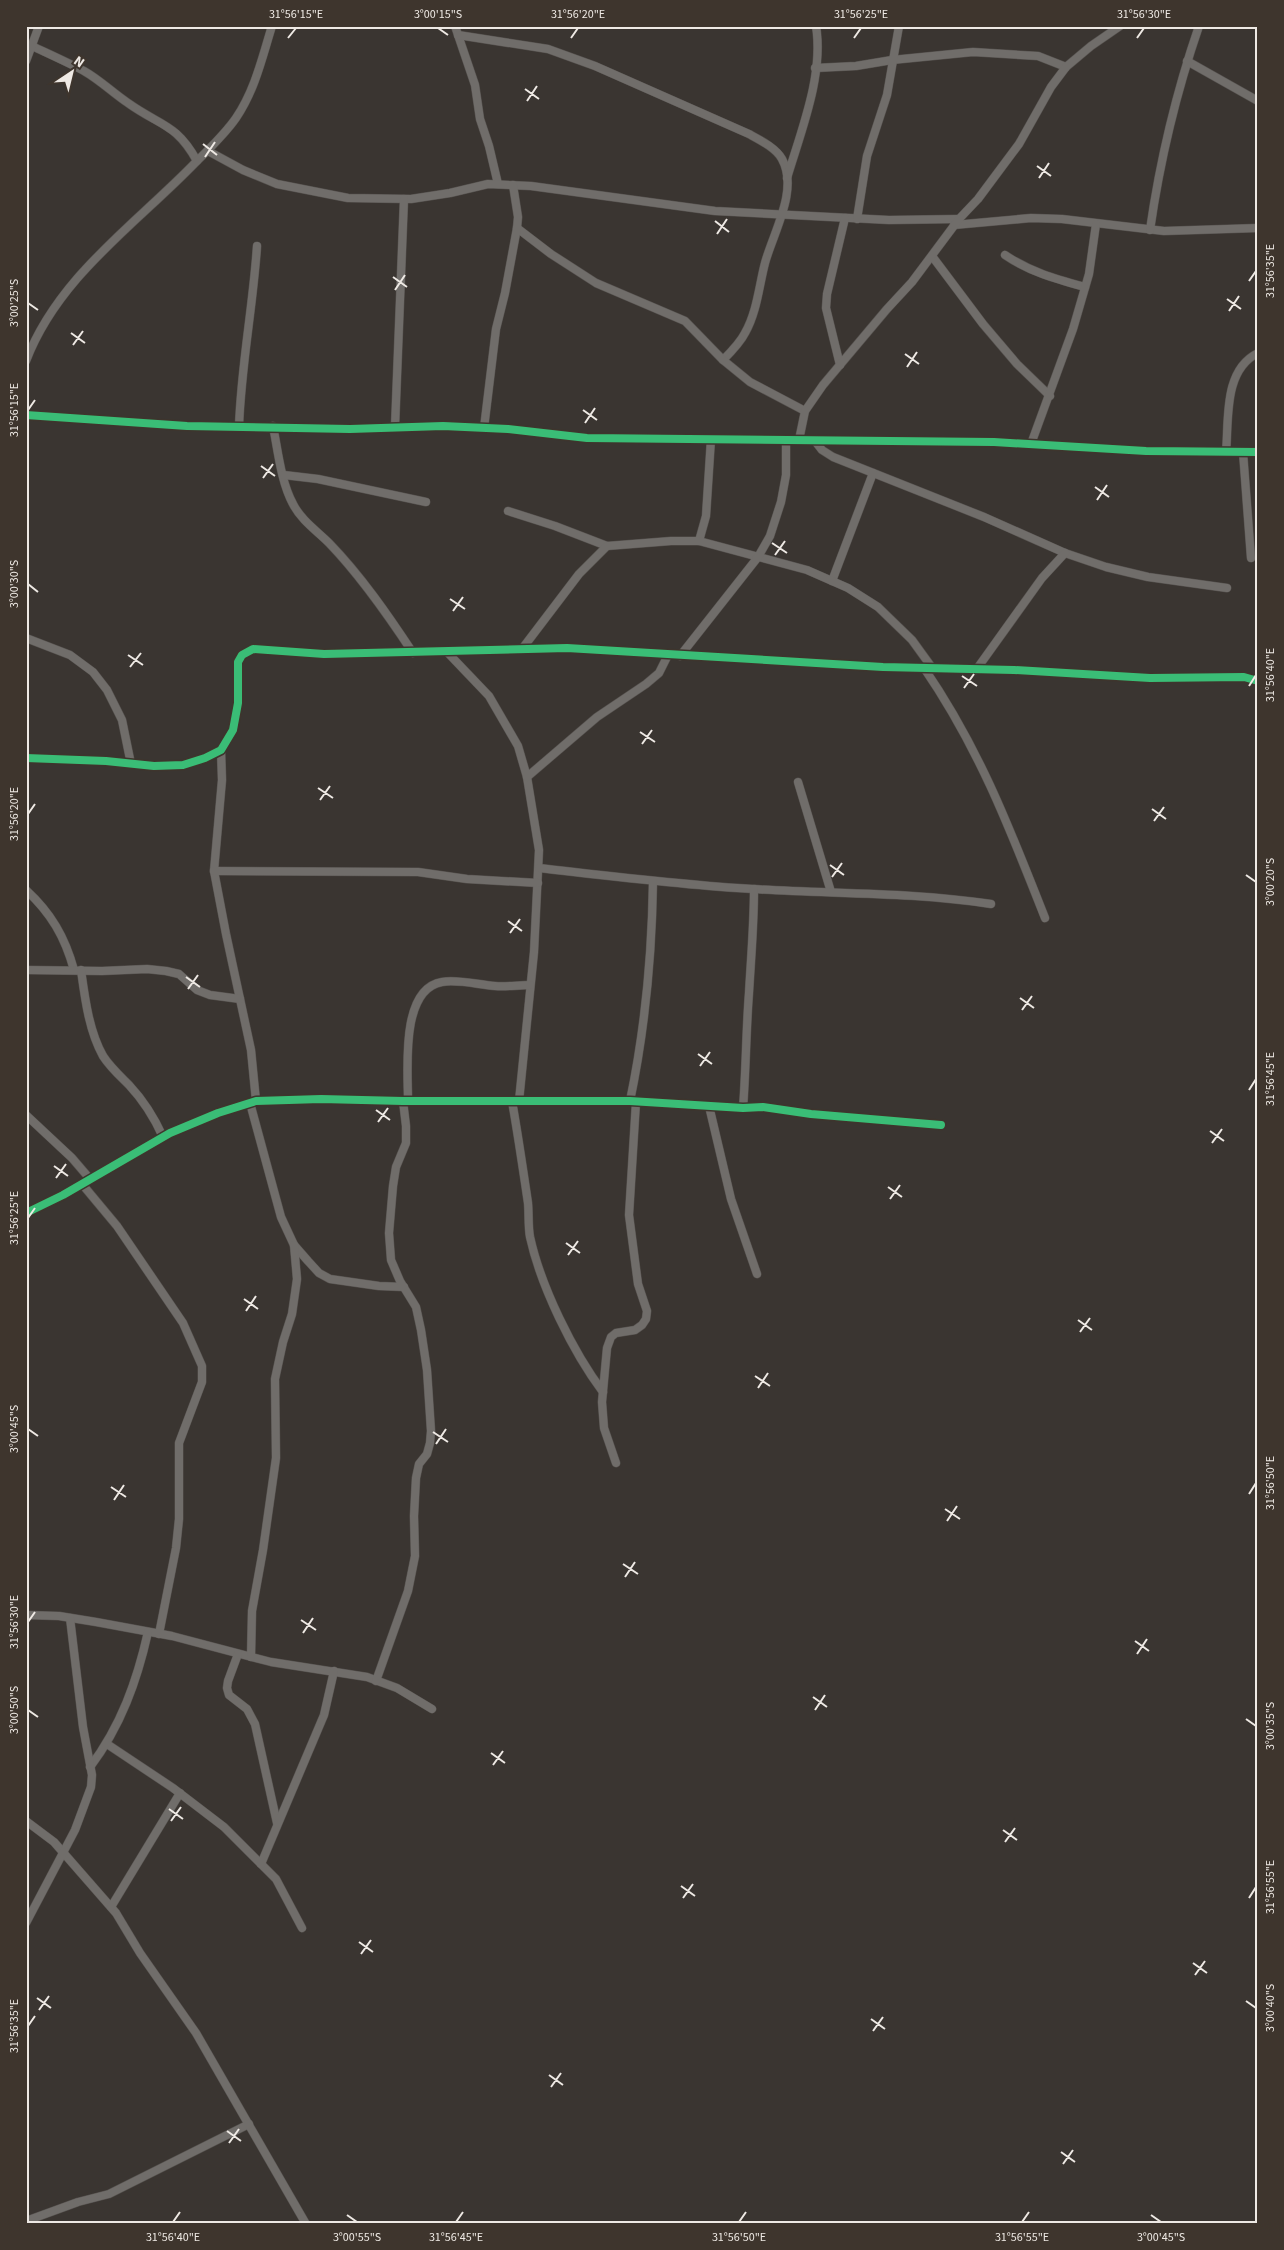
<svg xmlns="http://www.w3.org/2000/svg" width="1284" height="2250" viewBox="0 0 1284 2250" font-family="'Source Sans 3',sans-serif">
	<rect width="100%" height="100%" fill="#3a3531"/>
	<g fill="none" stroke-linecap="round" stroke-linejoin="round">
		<g stroke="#56524f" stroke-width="9">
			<g id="minor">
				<path d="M455,26L475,85L480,119L489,146L498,184"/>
				<path d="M458,35L548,49L595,66L749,134C760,140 776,148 782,159C799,190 773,233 765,263C759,286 757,312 745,333C740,343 731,352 723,360"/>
				<path d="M32,46C49,54 67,62 84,71C100,80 113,93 128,103C160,126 176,123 197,161"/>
				<path d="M26,61L39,26"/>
				<path d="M1187,61L1258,101"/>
				<path d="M815,68L856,66L892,60L973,52L1038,56L1066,67"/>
				<path d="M208,151L243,170L277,184L348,198L411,199L450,193L488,184L531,186L715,211L889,220L959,219"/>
				<path d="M787,178C801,131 824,75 816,26"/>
				<path d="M857,219L867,156L887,95L899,26"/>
				<path d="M954,225L1031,218L1062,219L1164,231L1258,228"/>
				<path d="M517,228L551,254L596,283L685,321L723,360L750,382L805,411"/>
				<path d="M1150,230C1160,160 1176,93 1199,26"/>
				<path d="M1005,255C1030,272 1056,279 1085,287"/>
				<path d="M932,256L983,324L1017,364L1050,396"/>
				<path d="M26,361C58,277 135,225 195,163C209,149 225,134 236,118C255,90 262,58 272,26"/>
				<path d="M840,365L826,308L827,294L845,218"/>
				<path d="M26,415L187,426L350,429L443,426L508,429L587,438L994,442L1146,451L1258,452"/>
				<path d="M273,426C278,451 281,482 293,504C301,520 317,531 329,543C361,576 388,615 413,653"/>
				<path d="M239,427C241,366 253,307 257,246"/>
				<path d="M395,427L404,199"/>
				<path d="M484,428L496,329L505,293L517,228L518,217L513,185"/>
				<path d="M799,440L805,411L823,385L887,309L912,282L959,219L978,199L1019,144L1051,87L1066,67L1091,46L1120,26"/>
				<path d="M815,441L822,450L833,457L984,517L1065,553L1106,567L1148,577L1227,588"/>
				<path d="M1031,444L1073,329L1089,274L1096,224"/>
				<path d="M1226,452C1229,420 1223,370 1258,353"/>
				<path d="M1243,452L1251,558"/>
				<path d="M284,475L318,479L426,502"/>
				<path d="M508,511L555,526L607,546"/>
				<path d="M699,541L706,516L711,439"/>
				<path d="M832,581L873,473"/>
				<path d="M26,638L70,655L93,672L107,690L122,720L131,764"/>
				<path d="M522,649L579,574L607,546L671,541H699L807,570L848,588L878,607L912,640L933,669"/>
				<path d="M447,652L489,696L518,746L527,777L539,850L534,952L519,1101"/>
				<path d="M680,656L758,557L770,536L781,502L786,475V440"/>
				<path d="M924,668C979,748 1010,829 1045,918"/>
				<path d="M976,670L1042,578L1065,553"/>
				<path d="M221,750L222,780L214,871L226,934L251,1050L256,1101"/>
				<path d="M26,758L106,761L154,766L183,765L205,758L221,750L233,730L238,703V662L242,655L253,649L324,654L567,648L883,667L1014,670L1150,678L1244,677L1258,681"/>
				<path d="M527,777L597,717L646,684L659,673L668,655"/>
				<path d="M798,782L831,892"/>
				<path d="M539,868C610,876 681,885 753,889C833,894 912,892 991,904"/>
				<path d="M214,871L418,872L467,879L538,883"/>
				<path d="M26,890C51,913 65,937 74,970"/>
				<path d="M26,970L102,971L147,969L166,971L179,974L197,990L210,995L240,999"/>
				<path d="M81,970C85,999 89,1031 103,1056C110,1067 120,1076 129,1085C144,1101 154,1117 163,1137"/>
				<path d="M408,1101C408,1070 400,989 442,982C458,979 479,985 495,986C507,987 518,985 530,985"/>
				<path d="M512,1101C518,1135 523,1169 528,1203C529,1214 528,1226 530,1237C541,1287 573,1352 603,1392"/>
				<path d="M630,1101C645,1029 652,954 653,881"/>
				<path d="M250,1103L281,1217L294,1245L308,1261L319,1273L330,1279L379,1286L404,1287"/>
				<path d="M709,1106L731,1199L757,1274"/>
				<path d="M743,1108C746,1070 746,1031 749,993C751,958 754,924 754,889"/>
				<path d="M26,1115L72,1158L90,1179"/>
				<path d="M82,1184L117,1226L183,1323L202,1366V1382L179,1443V1519L176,1548L159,1634"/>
				<path d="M26,1213L63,1195L170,1133L218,1113L256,1101L321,1099L403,1101H630L743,1108L763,1107L811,1114L941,1125"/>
				<path d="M616,1463L604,1428L602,1402L607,1348L611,1337L616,1333L635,1330L642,1325L646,1319L647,1311L638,1284L629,1215L636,1102"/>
				<path d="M26,1615L59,1616L96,1622L172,1636L271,1662L367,1677L397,1688L432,1709"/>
				<path d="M238,1654L228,1681L227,1688L229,1695L247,1709L255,1724L277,1823"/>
				<path d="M251,1657L252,1611L263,1550L276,1458L275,1379L283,1342L292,1314L297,1279L294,1245"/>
				<path d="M376,1681L408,1591L415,1556L414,1516L416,1478L419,1464L427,1454L430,1443L431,1431L427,1370L421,1330L416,1307L400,1281L391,1260L389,1233L393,1186L396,1167L406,1143V1126L403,1101"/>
				<path d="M107,1744L173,1788L224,1827L276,1879L302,1928"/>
				<path d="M90,1767C121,1726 137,1681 148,1632"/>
				<path d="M26,1821L54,1842L116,1913L140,1953L196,2033L306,2224"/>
				<path d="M261,1864L324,1715L334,1671"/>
				<path d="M111,1907L180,1793"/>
				<path d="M26,1923L75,1830L91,1787L92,1775L83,1727L70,1618"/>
				<path d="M26,2221L78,2202L109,2194L249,2124"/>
			</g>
		</g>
		<use href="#minor" stroke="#706d6a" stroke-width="8"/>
		<g stroke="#3e352d" stroke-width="11">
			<g id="cycleway">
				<path d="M26,415L187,426L350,429L443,426L508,429L587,438L994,442L1146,451L1258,452"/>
				<path d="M26,758L106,761L154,766L183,765L205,758L221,750L233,730L238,703V662L242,655L253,649L324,654L567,648L883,667L1014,670L1150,678L1244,677L1258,681"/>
				<path d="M26,1213L63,1195L170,1133L218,1113L256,1101L321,1099L403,1101H630L743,1108L763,1107L811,1114L941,1125"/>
			</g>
		</g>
		<use href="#cycleway" stroke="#3abd76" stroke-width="8"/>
	</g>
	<path fill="none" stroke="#eee9e4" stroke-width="2" d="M438,28L448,35M288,38L296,28M571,38L578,28M854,38L861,28M1137,38L1144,28M525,89L539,99M527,101L537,86M203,144L217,155M205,157L215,142M1037,166L1051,176M1039,178L1049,163M715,221L729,232M717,234L727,219M393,277L407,287M1249,281L1256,271M395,290L405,275M1227,299L1241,309M28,303L38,310M1229,311L1239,296M71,333L85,343M73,345L83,331M905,354L919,364M907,367L917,352M28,410L35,400M583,410L597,420M585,423L595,408M261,466L275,476M263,478L273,464M1095,487L1109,497M1097,500L1107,485M772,543L787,553M775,555L785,541M28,584L38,592M450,599L465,609M453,611L463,597M128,655L143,665M130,667L141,653M962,676L977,686M1249,686L1256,675M964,688L974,674M640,732L655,742M642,744L652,730M318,788L333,798M320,800L330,786M1152,809L1166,819M28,814L35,804M1154,821L1164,807M830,865L844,875M1246,875L1256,882M832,877L842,863M508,921L522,931M510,933L520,919M186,977L200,987M188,989L198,975M1020,998L1034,1008M1022,1010L1032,996M698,1054L712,1064M700,1066L710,1052M1249,1090L1256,1079M376,1110L390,1120M378,1122L388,1108M1210,1131L1224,1141M1212,1143L1222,1129M54,1166L68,1176M56,1178L66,1164M888,1187L902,1197M890,1199L900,1185M28,1218L35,1208M566,1243L580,1253M568,1255L578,1241M244,1299L258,1309M246,1311L256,1296M1078,1320L1092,1330M1080,1332L1090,1318M755,1376L770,1386M758,1388L768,1373M28,1429L38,1436M433,1432L448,1442M436,1444L446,1429M111,1487L126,1497M1249,1494L1256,1483M114,1500L124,1485M945,1509L960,1519M947,1521L957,1506M623,1564L638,1574M625,1577L635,1562M301,1620L316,1630M28,1622L35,1612M303,1633L313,1618M1135,1641L1149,1651M1137,1654L1147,1639M813,1697L827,1707M28,1710L38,1717M815,1710L825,1695M1246,1719L1256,1726M491,1753L505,1763M493,1765L503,1751M169,1809L183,1819M171,1821L181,1807M1003,1830L1017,1840M1005,1842L1015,1828M681,1886L695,1896M683,1898L693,1884M1249,1898L1256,1887M359,1942L373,1952M361,1954L371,1940M1193,1963L1207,1973M1195,1975L1205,1961M37,1998L51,2008M1246,2001L1256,2008M39,2010L49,1996M871,2019L885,2029M28,2026L35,2016M873,2031L883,2017M549,2075L563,2085M551,2087L561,2073M227,2131L241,2141M229,2143L239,2129M1061,2152L1075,2162M1063,2164L1073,2150M347,2215L357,2222M1151,2215L1161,2222M173,2222L180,2212M456,2222L463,2212M739,2222L746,2212M1022,2222L1029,2212"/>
	<rect width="1284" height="2250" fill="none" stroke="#3e352d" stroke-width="55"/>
	<g transform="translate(72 72) rotate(35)" stroke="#3e352d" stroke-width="4" paint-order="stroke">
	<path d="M0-4L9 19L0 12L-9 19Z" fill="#eee9e4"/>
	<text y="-8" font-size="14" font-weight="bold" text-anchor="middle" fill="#eee9e4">N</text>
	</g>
	<rect x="28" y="28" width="1228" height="2194" fill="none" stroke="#eee9e4" stroke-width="2"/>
	<g font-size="12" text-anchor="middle" fill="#eee9e4">
		<text x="296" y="18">31°56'15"E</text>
		<text x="438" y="18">3°00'15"S</text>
		<text x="578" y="18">31°56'20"E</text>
		<text x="861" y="18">31°56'25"E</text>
		<text x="1144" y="18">31°56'30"E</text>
		<text transform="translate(1270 271) rotate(-90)" y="4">31°56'35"E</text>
		<text transform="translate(14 303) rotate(-90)" y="4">3°00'25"S</text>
		<text transform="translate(14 410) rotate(-90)" y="4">31°56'15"E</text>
		<text transform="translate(14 584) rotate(-90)" y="4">3°00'30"S</text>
		<text transform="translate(1270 675) rotate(-90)" y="4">31°56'40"E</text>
		<text transform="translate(14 814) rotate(-90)" y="4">31°56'20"E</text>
		<text transform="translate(1270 882) rotate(-90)" y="4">3°00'20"S</text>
		<text transform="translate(1270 1079) rotate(-90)" y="4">31°56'45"E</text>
		<text transform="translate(14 1218) rotate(-90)" y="4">31°56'25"E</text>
		<text transform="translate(14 1429) rotate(-90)" y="4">3°00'45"S</text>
		<text transform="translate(1270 1483) rotate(-90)" y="4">31°56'50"E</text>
		<text transform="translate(14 1622) rotate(-90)" y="4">31°56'30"E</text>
		<text transform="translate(14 1710) rotate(-90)" y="4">3°00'50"S</text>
		<text transform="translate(1270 1726) rotate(-90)" y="4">3°00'35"S</text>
		<text transform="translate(1270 1887) rotate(-90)" y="4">31°56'55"E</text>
		<text transform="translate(1270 2008) rotate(-90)" y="4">3°00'40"S</text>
		<text transform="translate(14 2026) rotate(-90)" y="4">31°56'35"E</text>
		<text x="173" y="2241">31°56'40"E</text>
		<text x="357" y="2241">3°00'55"S</text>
		<text x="456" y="2241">31°56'45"E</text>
		<text x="739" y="2241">31°56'50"E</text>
		<text x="1022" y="2241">31°56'55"E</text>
		<text x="1161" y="2241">3°00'45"S</text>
	</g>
</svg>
